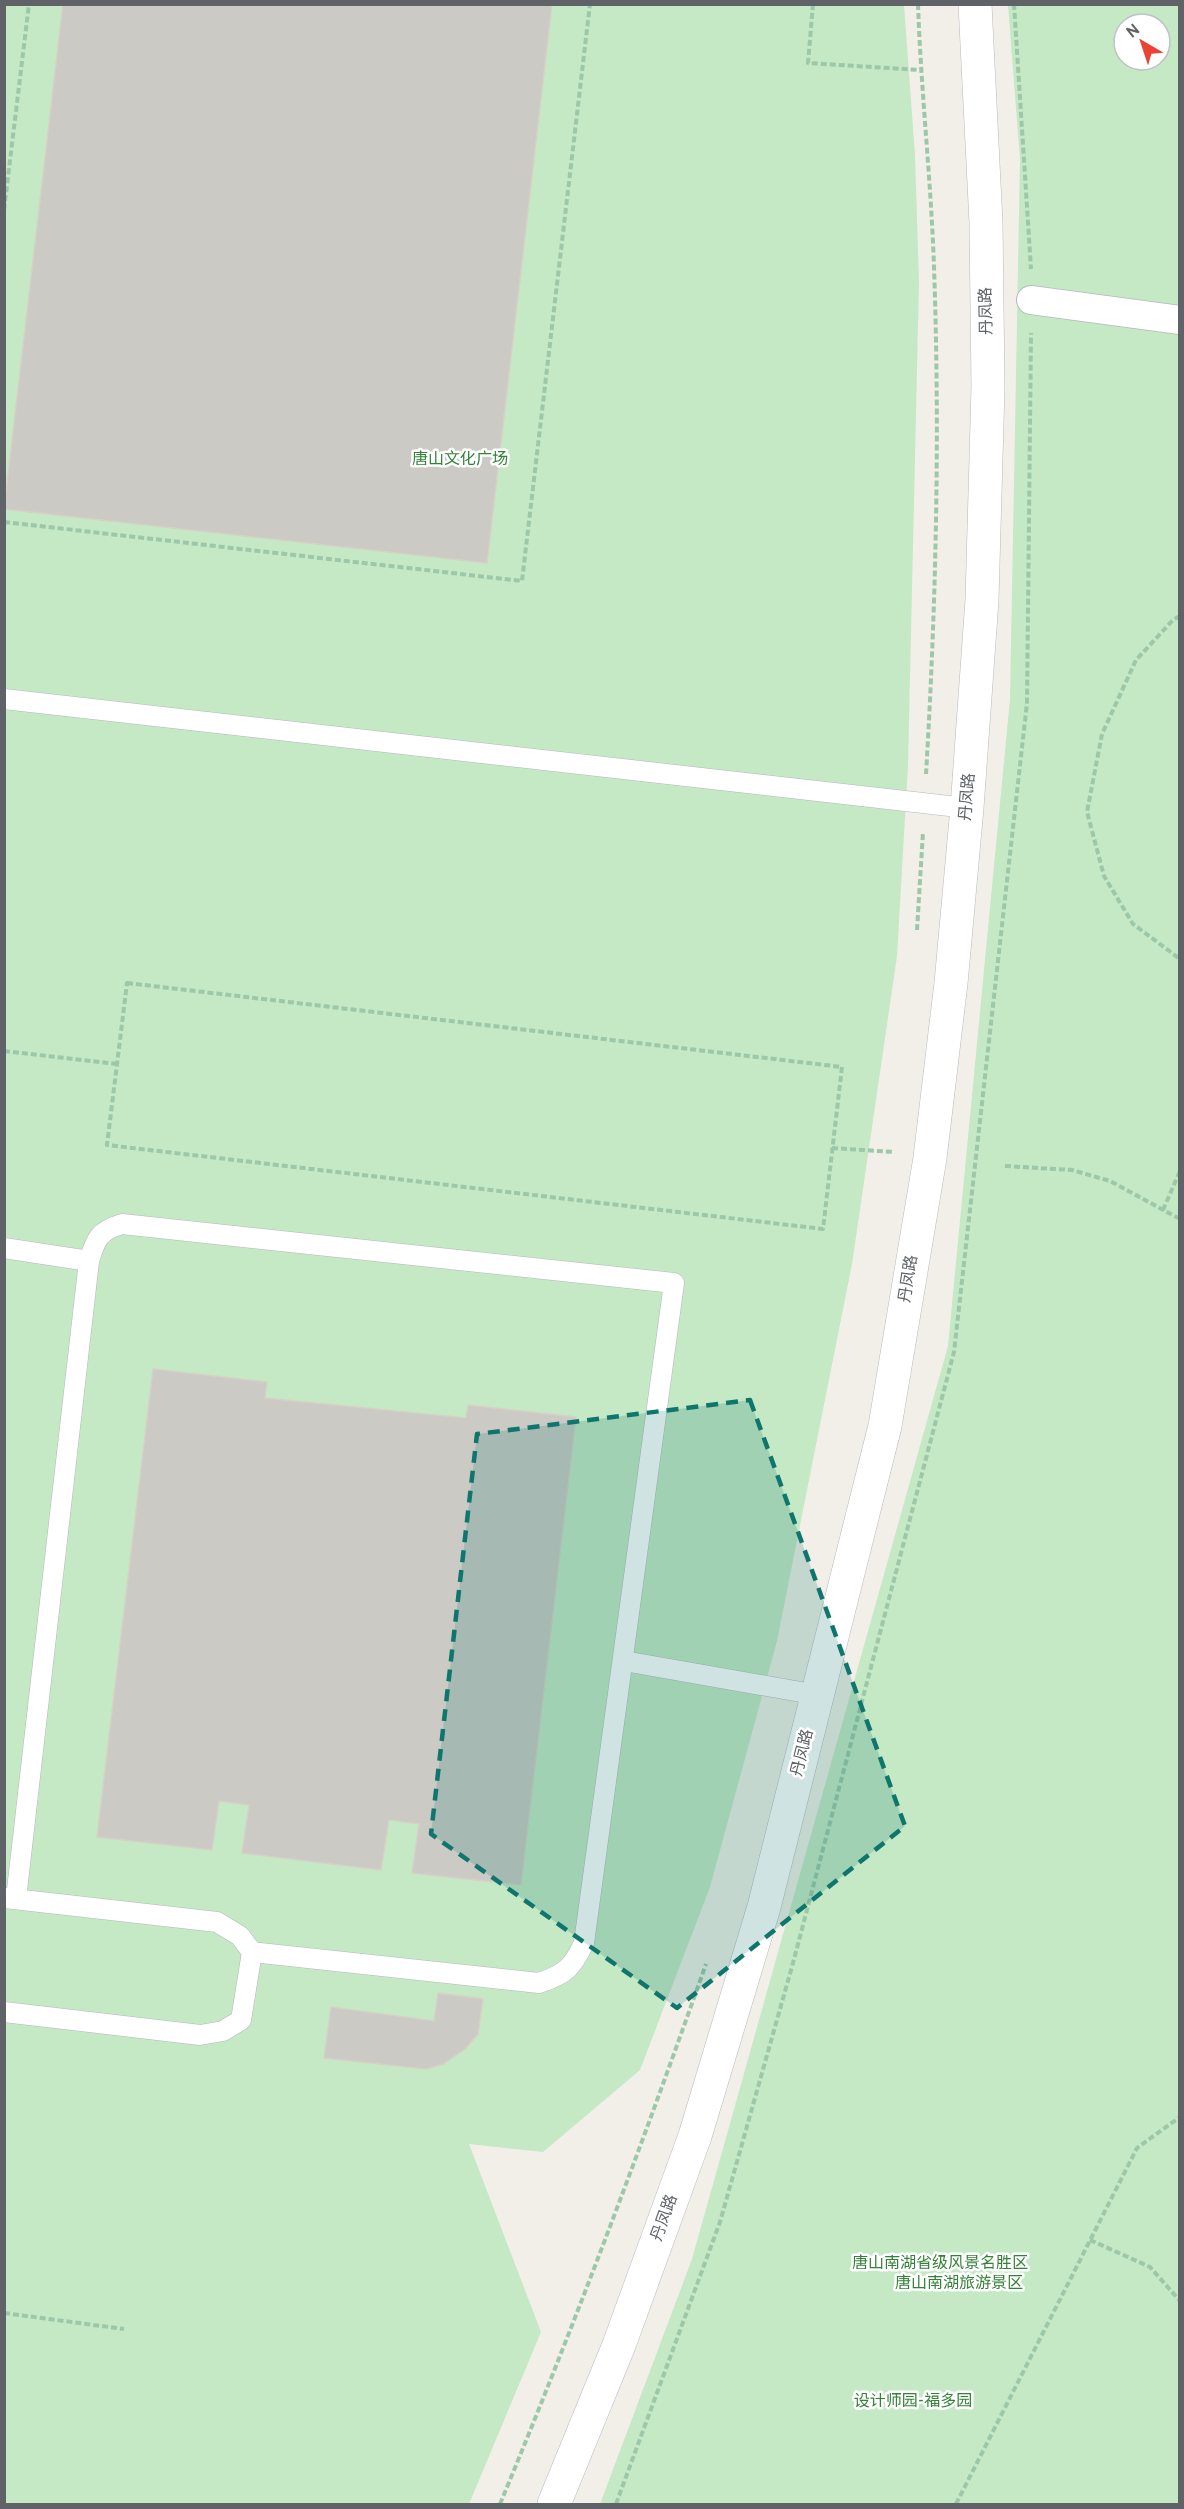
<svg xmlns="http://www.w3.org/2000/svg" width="1184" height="2509" viewBox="0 0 1184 2509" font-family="Overpass,'Noto Sans SC',sans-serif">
	<rect width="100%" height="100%" fill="#f1efe8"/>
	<g fill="#c5e8c5" fill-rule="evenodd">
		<path d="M5,5H904L915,155L919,281L908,765L897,956L852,1264L777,1641L710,1887L640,2070L543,2152L469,2144L541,2332L469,2504H5Z"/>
		<path d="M1008,5H1179V2504H600L692,2259L948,1346L1010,699L1020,159ZM1124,24H1160V60H1124Z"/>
	</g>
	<g fill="#cccac5" stroke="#d6d1c6" stroke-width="1.5">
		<path d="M63,4H552L487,563L4,509Z"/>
		<path d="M153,1369L267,1382L265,1398L466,1418L468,1405L576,1417L521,1885L412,1873L419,1824L389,1820L381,1870L242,1853L249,1805L219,1801L212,1850L97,1837Z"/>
		<path d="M438,1993L483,1999L478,2034L465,2049L443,2064L426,2069L324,2058L331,2007L434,2021Z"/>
	</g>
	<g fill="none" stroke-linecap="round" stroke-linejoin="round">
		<g stroke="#b5b8bc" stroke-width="21">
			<g id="service">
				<path d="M4,699L967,808"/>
				<path d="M4,1248L89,1261"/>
				<path d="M624,1661L818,1695"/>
				<path d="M16,1899L89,1261C96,1238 99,1231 122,1224L674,1283L584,1943C572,1968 566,1974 539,1983L252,1952"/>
				<path d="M4,2012L200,2035L223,2031L241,2020L252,1952L240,1936L217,1922L5,1898"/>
			</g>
		</g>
		<g stroke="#b5b8bc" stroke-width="30">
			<path id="pedestrian" d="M1031,300L1180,320"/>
		</g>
		<g stroke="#b6babf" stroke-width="34">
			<path id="secondary" d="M554,2504L619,2345L695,2136L764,1907L885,1426L930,1158L951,983L967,808L982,600L988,387L986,223L975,4"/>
		</g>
		<g stroke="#9cc7a9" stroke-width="4" stroke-dasharray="6 3" stroke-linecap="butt">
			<path d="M813,4L808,63L920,70"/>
			<path d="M918,4C921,92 931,179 934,267C940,435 936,606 926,774"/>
			<path d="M1014,4L1031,269"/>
			<path d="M4,210L29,4"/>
			<path d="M4,522L522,581L590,4"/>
			<path d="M1180,616L1173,620L1136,660L1102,734L1087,812L1104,876L1133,924L1180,959"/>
			<path d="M917,930L923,832"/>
			<path d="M127,983L842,1067L823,1229L107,1145Z"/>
			<path d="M4,1051L117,1064"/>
			<path d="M832,1148L894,1152"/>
			<path d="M1005,1166L1072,1170L1110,1181L1180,1219"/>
			<path d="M1163,1210L1180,1171"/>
			<path d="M1090,2240L1150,2267L1180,2301"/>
			<path d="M4,2313L124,2329"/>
			<path d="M500,2504C574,2326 642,2145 706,1964"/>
			<path d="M616,2504L720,2222L793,1963L954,1352L1027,703L1031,333"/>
			<path d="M956,2504L1137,2148L1180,2117"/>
		</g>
		<use href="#service" stroke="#fff" stroke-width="20"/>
		<use href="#pedestrian" stroke="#fff" stroke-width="28"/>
		<use href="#secondary" stroke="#fff" stroke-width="33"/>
	</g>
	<path fill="#0f766e" fill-opacity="0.2" stroke="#0f766e" stroke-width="4.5" stroke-dasharray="12 8" stroke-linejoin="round" d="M750,1400L905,1826L677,2008L431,1834L477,1434Z"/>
	<g text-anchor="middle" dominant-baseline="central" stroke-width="5" stroke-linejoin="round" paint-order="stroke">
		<g font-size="16" fill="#5f6368" stroke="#fff">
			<text transform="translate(987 311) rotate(-91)">丹凤路</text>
			<text transform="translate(968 797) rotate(-85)">丹凤路</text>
			<text transform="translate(909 1279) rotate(-81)">丹凤路</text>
			<text transform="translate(803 1753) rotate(-76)">丹凤路</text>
			<text transform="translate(665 2218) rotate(-70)">丹凤路</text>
		</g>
		<g font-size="16" fill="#348238" stroke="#fff">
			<text x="460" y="460">唐山文化广场</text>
			<text x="940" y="2264">唐山南湖省级风景名胜区</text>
			<text x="959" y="2284">唐山南湖旅游景区</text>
			<text x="913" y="2402">设计师园-福多园</text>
		</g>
	</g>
	<rect width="1184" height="2509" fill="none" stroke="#5f6368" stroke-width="12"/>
	<g transform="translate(1142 42) rotate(321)"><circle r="28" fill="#ffffff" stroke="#bfc1c3" stroke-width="1.5"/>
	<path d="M0-4.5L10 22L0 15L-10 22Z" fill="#ea4335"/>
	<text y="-9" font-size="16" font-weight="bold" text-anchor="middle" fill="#5f6368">N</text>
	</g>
</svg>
